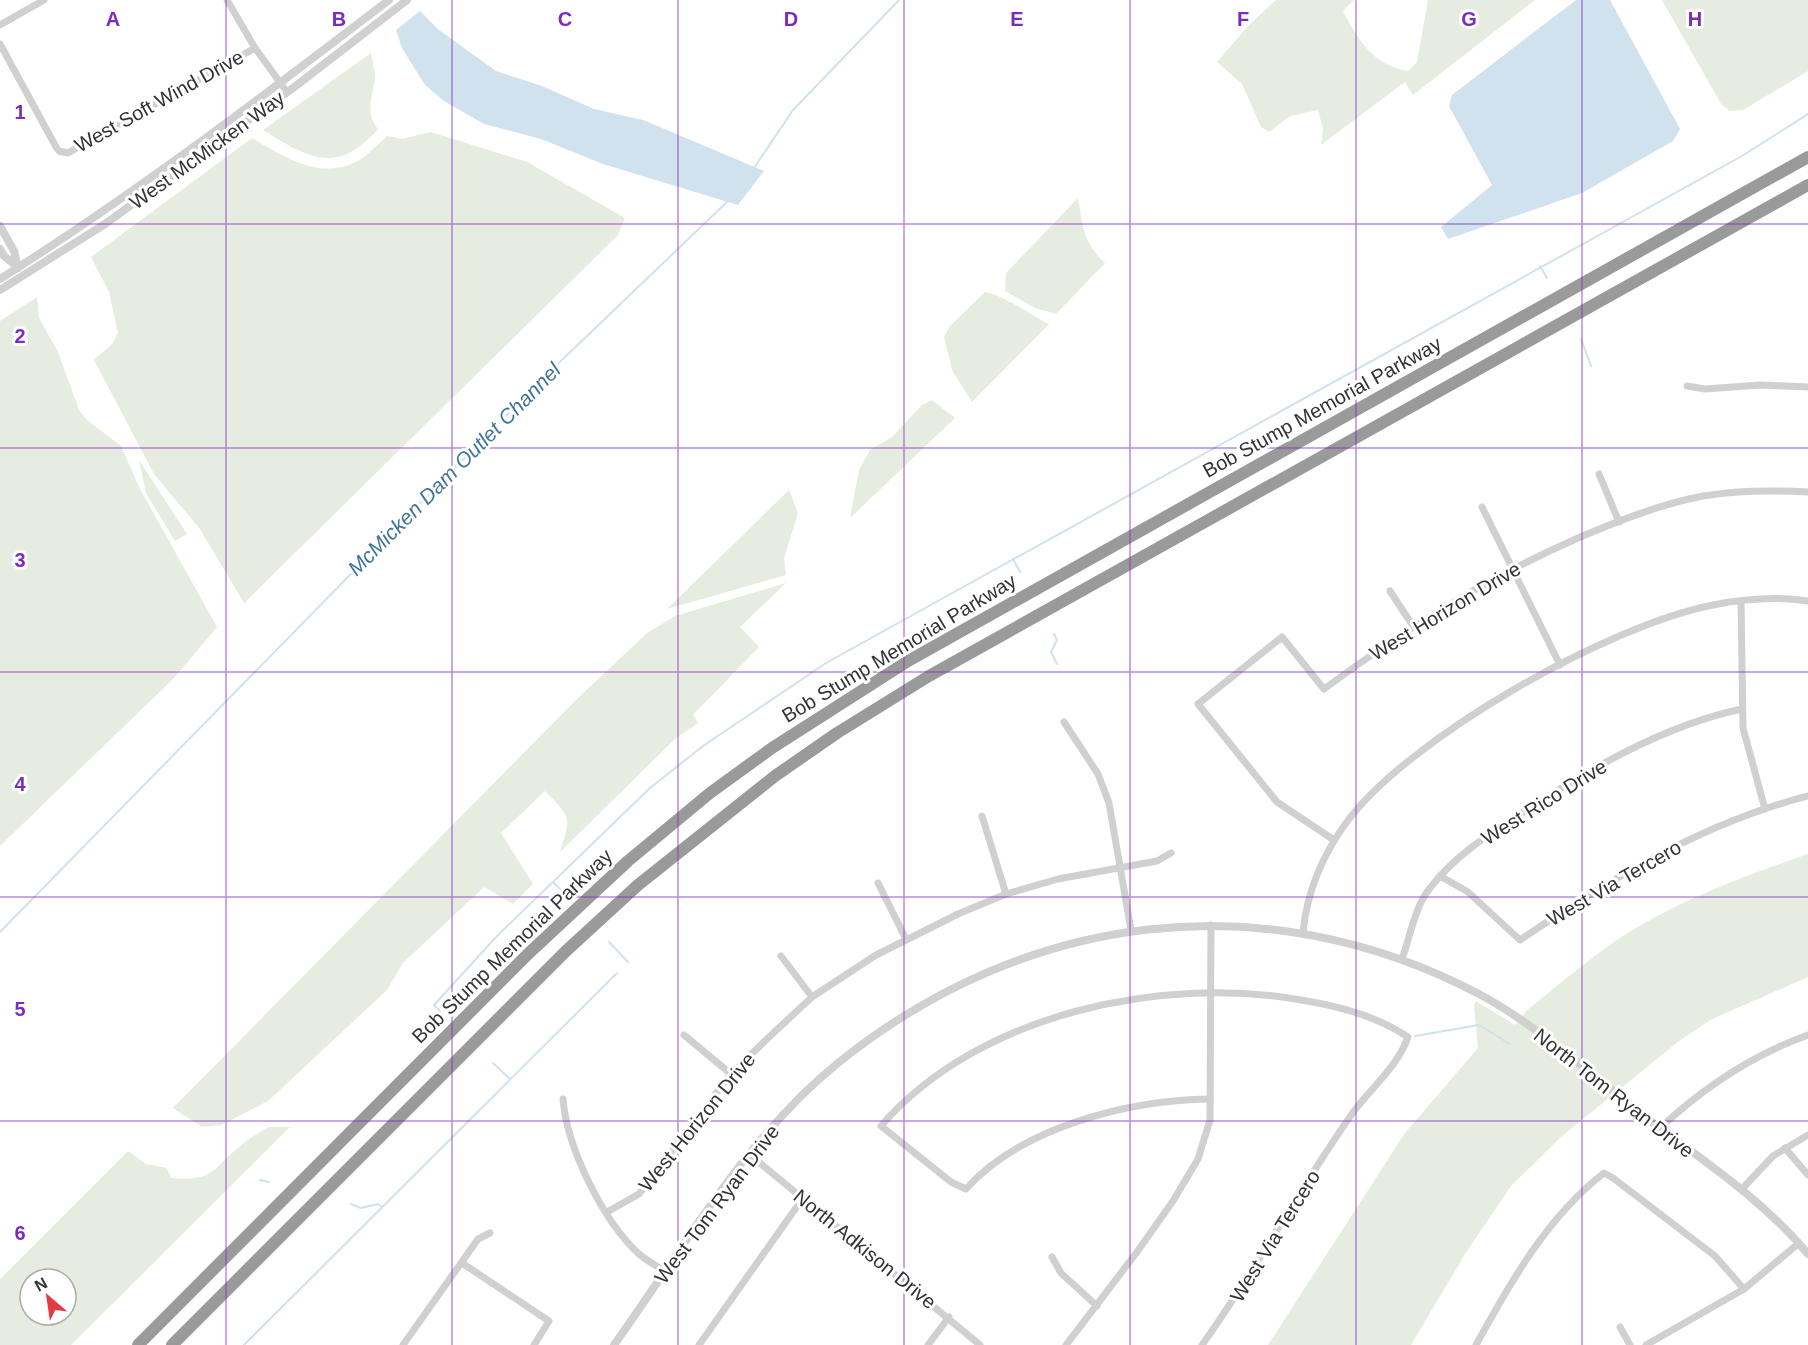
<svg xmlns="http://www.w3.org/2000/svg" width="1808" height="1345" viewBox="0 0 1808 1345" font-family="Helvetica,sans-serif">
	<rect width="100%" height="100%" fill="#fff"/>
	<g fill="#e6ecdf" fill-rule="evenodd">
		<path d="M1276,0H1354L1343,11C1358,40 1374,66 1408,71L1417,62L1428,0H1535L1413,95L1405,82L1321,145L1323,129L1318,110L1290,116L1269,132L1261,127L1242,84L1217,62L1249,25Z"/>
		<path d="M1662,0H1808V71L1743,110L1730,111L1721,104Z"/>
		<path d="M371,53C372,60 375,70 375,77C373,98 364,110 378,129C337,176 308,158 263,130Z"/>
		<path d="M431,132L527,162L625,218L618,235L244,603L200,529L154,474L94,360L112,344L118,333L109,292L91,257L252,138C285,157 320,181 358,161C368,155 378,144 387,136L402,139Z"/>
		<path d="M1078,198C1083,227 1083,242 1105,263L1056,314L1035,308L1005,291L1006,273Z"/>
		<path d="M985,292C1004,295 1030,315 1049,324L972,402L952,370L944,337L950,326Z"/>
		<path d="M37,297L39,318L58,352L79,410L87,420L121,446L140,489L217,627L174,678L0,846V321Z"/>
		<path d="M932,400L955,418L850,518L859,470L870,450L892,437L922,405Z"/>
		<path d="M139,460L187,534L175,541L146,493Z"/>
		<path d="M789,490L798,513L784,558L786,575L667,609Z"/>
		<path d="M786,583L740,627L759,647L693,715L698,723L675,739L560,852C571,816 572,819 545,791L501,833L533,884L513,904L484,887L403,963L387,990L268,1101L221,1125L202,1127L173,1108L576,700L647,633L675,616Z"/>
		<path d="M1808,854V977L1712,1019L1679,1041L1562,1136L1511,1186L1465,1254L1411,1345H1268L1405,1133L1478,1048L1474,1005L1476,1001L1515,1025L1527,1010C1563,982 1597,951 1636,928C1690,896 1749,874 1808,854Z"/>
		<path d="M268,1127H290L71,1345H0V1279L128,1151L146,1164L167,1168L171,1178C215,1181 210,1171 240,1146C248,1139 259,1133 268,1127ZM30,1279H66V1315H30Z"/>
	</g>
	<g fill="#cfe2ee">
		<path d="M1576,0H1610L1680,129L1673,141L1582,193L1448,239L1441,227L1492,185L1449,106L1452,95Z"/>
		<path d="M420,11L439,30L496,71L542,86L594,109L643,120L764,171L738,205L603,164L541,139L484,124L444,101L425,85L402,48L396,30Z"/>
	</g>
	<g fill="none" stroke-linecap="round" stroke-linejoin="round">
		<g stroke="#cfe2ee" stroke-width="2">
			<path d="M754,168L793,110L899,0"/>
			<path d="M1540,266L1547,278"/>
			<path d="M1581,339L1591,366"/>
			<path d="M1013,559L1020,572"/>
			<path d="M1054,634L1057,640L1051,652L1057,664"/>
			<path d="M553,882L561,890"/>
			<path d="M0,932L541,380L728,201"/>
			<path d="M609,942L628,962"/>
			<path d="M440,1011L434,1005L497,936L650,788L703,746L826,663L1742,156L1808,114"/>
			<path d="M1415,1036L1479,1025L1510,1044"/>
			<path d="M493,1063L510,1079"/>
			<path d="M260,1180L269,1182"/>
			<path d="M351,1204L361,1208L378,1204L382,1207"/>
			<path d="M244,1345L617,973"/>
		</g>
		<g stroke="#d0d0d0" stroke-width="7">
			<path d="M227,0L255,48L287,92"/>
			<path d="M0,25L44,0"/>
			<path d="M0,44L56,147L59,151L68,153L255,48"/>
			<path d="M1687,386L1705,389L1760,385L1808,387"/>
			<path d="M1599,474L1619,522"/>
			<path d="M1482,507L1560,665"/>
			<path d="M1390,591L1413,626"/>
			<path d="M1741,601L1743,728L1765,809"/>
			<path d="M1064,722L1098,774L1109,803L1131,930"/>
			<path d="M982,816L1006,894"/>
			<path d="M1334,840L1277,802L1198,704L1282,637L1324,689C1407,628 1483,580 1578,538C1618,521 1661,504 1703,496C1738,490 1773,490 1808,492"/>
			<path d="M1440,876L1468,892L1520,940C1609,880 1702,823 1808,796"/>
			<path d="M878,883L906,939"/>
			<path d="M1303,932C1307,892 1322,856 1346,823C1408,738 1609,625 1713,605C1744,599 1776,596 1808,601"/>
			<path d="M781,956L812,997"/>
			<path d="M1402,959C1410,937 1415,906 1430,888C1455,855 1491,833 1525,811C1591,768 1665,725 1742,709"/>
			<path d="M684,1035L731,1074"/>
			<path d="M563,1099C567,1148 603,1221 639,1254C647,1261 657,1266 666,1272"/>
			<path d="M1660,1128C1704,1087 1752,1055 1808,1035"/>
			<path d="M1785,1148L1808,1175"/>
			<path d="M749,1154L980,1345"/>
			<path d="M1741,1190L1773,1156L1808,1135"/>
			<path d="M607,1212L639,1194L731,1074L768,1038L812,997L876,955L958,914L1006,894L1058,879L1157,861L1171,853"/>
			<path d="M1052,1257L1061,1273L1097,1306"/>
			<path d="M462,1263L549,1321L534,1345"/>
			<path d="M1620,1327L1630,1345"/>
			<path d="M403,1345L478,1239L490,1233"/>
			<path d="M699,1345L803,1198"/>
			<path d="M928,1345L949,1317"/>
			<path d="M1066,1345L1137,1252L1173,1201L1198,1159L1210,1120L1211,925"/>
			<path d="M1202,1345C1256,1270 1300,1187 1354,1111C1372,1087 1398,1066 1408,1037C1378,1017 1343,1007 1307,1001C1165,974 978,1013 881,1126L951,1182L966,1189C1021,1127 1129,1100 1210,1099"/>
			<path d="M1476,1345C1510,1283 1547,1217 1604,1173L1613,1178L1715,1256L1744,1289"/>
			<path d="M1646,1345L1744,1289L1799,1243"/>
		</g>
		<g stroke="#d0d0d0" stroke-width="8">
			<path d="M0,226L14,251L18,268"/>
			<path d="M0,249L4,256L18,267"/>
			<path d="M0,279C135,194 262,97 389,0"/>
			<path d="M0,290L105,224L297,85L407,0"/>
			<path d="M614,1345C683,1249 745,1138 838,1063C1025,912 1264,881 1479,994C1537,1025 1588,1072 1639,1112C1697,1157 1761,1197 1808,1254"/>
		</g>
		<g stroke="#9a9a9a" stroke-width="12">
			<path d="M138,1345L529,953L628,861L710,793L772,748L908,661L1808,157"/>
			<path d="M172,1345L566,951L638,885L775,776L837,733L929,676L1808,185"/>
		</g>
	</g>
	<path fill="none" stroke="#7b2cbf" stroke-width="1.5" stroke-opacity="0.55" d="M226,0V1345M452,0V1345M678,0V1345M904,0V1345M1130,0V1345M1356,0V1345M1582,0V1345M0,224H1808M0,448H1808M0,672H1808M0,897H1808M0,1121H1808"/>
	<g text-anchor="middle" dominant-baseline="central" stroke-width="6" stroke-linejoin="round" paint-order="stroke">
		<g font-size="20" fill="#333" stroke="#fff">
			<text transform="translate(159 101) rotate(-29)">West Soft Wind Drive</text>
			<text transform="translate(207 150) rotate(-36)">West McMicken Way</text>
			<text transform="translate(1322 407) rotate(-29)">Bob Stump Memorial Parkway</text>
			<text transform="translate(1445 611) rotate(-31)">West Horizon Drive</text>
			<text transform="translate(899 648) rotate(-31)">Bob Stump Memorial Parkway</text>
			<text transform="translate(1544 802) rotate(-32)">West Rico Drive</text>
			<text transform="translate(1614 883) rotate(-30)">West Via Tercero</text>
			<text transform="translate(512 946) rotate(-44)">Bob Stump Memorial Parkway</text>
			<text transform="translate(1614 1093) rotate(38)">North Tom Ryan Drive</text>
			<text transform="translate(697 1122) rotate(-51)">West Horizon Drive</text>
			<text transform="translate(717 1204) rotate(-53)">West Tom Ryan Drive</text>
			<text transform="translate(1275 1236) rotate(-58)">West Via Tercero</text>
			<text transform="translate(865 1249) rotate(39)">North Adkison Drive</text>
		</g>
		<g font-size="21" font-style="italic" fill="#3f7597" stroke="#fff">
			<text transform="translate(454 469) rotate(-45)">McMicken Dam Outlet Channel</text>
		</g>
	</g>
	<g font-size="20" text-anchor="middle" font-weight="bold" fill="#7b2cbf" stroke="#fff" stroke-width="6" stroke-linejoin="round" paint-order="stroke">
		<text x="113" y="26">A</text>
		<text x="339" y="26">B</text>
		<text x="565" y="26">C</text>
		<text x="791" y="26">D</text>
		<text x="1017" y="26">E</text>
		<text x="1243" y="26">F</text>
		<text x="1469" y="26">G</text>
		<text x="1695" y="26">H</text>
		<text x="20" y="119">1</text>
		<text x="20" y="343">2</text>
		<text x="20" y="567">3</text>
		<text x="20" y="791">4</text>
		<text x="20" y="1016">5</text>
		<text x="20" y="1240">6</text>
	</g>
	<g transform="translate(48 1297) rotate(331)"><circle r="28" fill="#ffffff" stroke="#adadad" stroke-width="1.5"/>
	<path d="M0-4.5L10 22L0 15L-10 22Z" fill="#e63946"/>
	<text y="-9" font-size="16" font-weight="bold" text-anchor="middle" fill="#333333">N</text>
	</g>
</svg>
